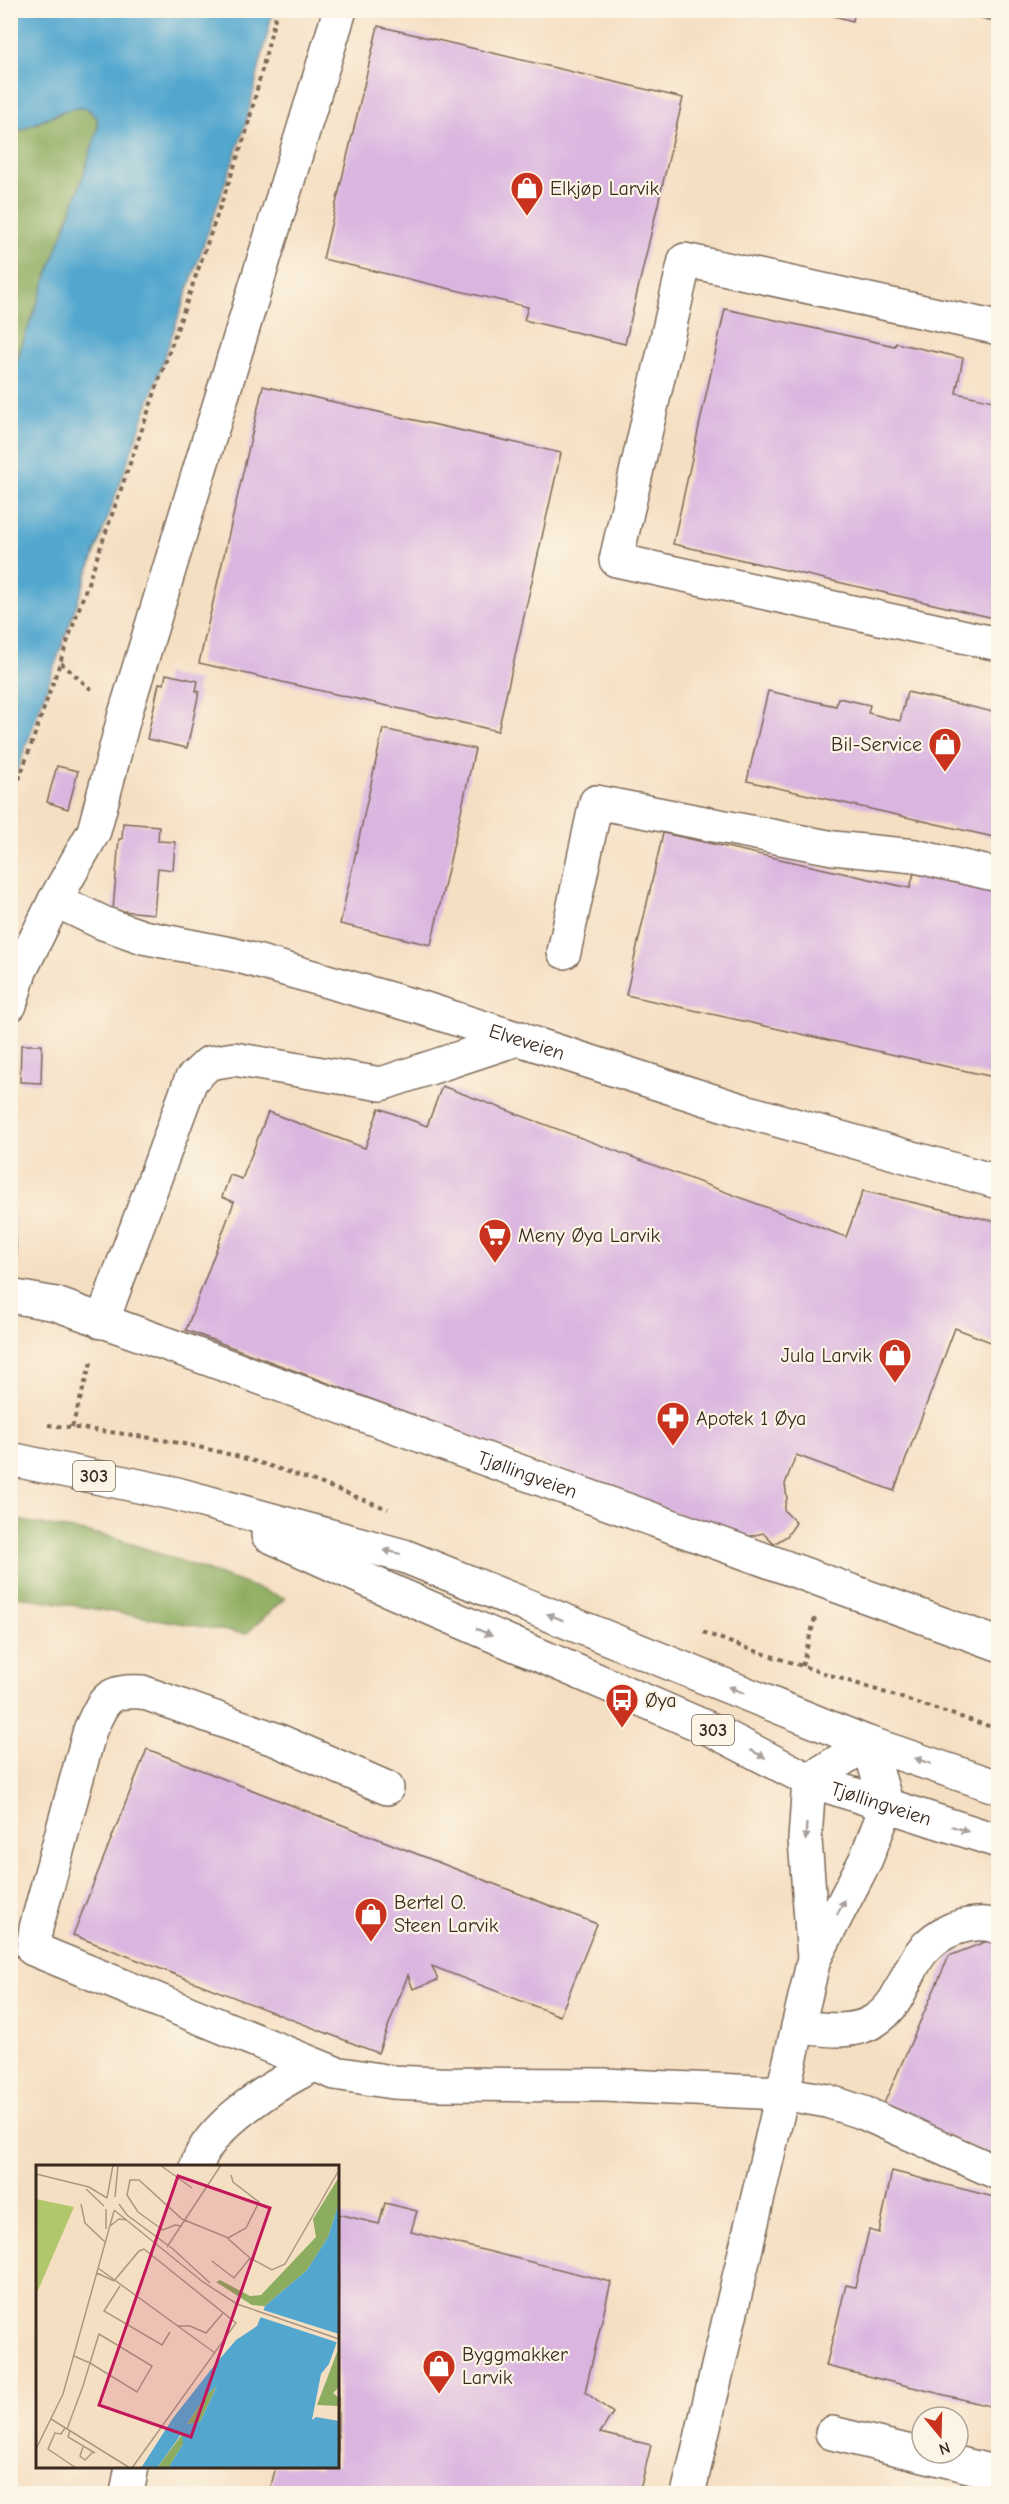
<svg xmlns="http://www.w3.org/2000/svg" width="1009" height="2504" viewBox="0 0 1009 2504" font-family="'Comic Neue',sans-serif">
	<rect width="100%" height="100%" fill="#fcf5e5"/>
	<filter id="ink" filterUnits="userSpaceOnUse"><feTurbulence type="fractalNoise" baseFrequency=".0167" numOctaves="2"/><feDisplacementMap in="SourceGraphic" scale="12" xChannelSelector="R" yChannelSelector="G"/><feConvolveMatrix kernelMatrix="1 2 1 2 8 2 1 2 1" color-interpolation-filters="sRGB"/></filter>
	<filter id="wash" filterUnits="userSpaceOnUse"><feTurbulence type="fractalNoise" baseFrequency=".008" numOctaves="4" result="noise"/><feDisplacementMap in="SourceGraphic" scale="24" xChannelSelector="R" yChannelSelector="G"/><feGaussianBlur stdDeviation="1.35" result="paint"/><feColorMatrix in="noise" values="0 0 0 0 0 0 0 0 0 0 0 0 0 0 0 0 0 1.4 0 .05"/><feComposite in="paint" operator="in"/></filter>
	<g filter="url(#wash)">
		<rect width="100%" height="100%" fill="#f5dfc3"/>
		<g fill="#8cac5f" stroke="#646b3e" stroke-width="1.5">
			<path d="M74,108H86L97,118L98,128L79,189L21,348L11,384V134Z"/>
			<path d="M10,1519L113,1537L285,1598L246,1634L11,1595Z"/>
		</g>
		<path fill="#53a7cf" stroke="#476876" stroke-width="1.5" d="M86,10L94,14L105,10L273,11L246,123L139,430L11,788V384L21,348L79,189L98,128L97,118L87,108H74L58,113L11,134V11Z"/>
		<g id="blocks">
			<g fill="#dab5e0">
				<path d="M811,10H855L853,21Z"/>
				<path d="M952,10H998V22L952,11Z"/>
				<path d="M378,26L683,98L625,344L524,320L528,307L323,259Z"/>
				<path d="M725,309L895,346L896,343L963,358L956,393L998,402V619L673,544Z"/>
				<path d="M263,386L561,453L498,731L199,663Z"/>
				<path d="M166,674L198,681L196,691L199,692L187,748L147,739L159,683L164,684Z"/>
				<path d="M768,691L836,706L838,698L870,705L868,713L900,721L907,692L998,713V838L747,781Z"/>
				<path d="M383,729L475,749L431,945L340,924Z"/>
				<path d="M57,766L78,771L68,809L47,802Z"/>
				<path d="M123,823L159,826L158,841L175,842L173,870L158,868L154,914L113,910L119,839H122Z"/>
				<path d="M663,833L910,888L914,873L998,892V1078L626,995Z"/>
				<path d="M21,1045H42L41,1083L20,1082Z"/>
				<path d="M442,1086L846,1237L863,1191L998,1222V1345L955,1328L894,1491L796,1455L785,1484L787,1498L784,1510L796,1523L787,1536L774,1544L763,1533L751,1536H738L186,1330L234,1202L222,1197L230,1175L242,1179L268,1112L365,1148L379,1108L427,1126Z"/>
				<path d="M10,1215H14L18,1275H10Z"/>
				<path d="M147,1749L597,1924L560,2016L432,1966L438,1980L413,1989L408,1975L378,2053L73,1935Z"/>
				<path d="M995,1938L998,1940V2159L882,2108L949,1956Z"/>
				<path d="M892,2171L998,2198V2408L826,2366L846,2285L855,2287L869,2230L879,2233Z"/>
				<path d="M385,2203L417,2211L411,2232L611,2282L585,2392L613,2413L600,2433L651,2445L639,2494H269L276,2466H309L320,2469L321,2466H338V2214L379,2224Z"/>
			</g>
		</g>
	</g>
	<g filter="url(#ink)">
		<use href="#blocks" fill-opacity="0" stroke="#7c6958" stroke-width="1.5"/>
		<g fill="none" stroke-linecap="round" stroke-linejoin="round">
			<g stroke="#7c6958" stroke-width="36">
				<g id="minor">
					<path d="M998,328L685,260L616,560L998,644"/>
					<path id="s1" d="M55,900L103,923L143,937L235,955L422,1008L741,1110L998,1182"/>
					<path d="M564,952L596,802L833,848L915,856L998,875"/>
					<path d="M10,1005L20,971L55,900L94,831L125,714L340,10"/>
					<path id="s2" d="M10,1296L56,1304L998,1644"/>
					<path d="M102,1322L191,1080L209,1063L234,1059L381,1084L520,1038"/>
					<path d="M387,1788L277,1740L142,1692C106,1690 104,1700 90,1730L36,1928L33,1949L335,2073L392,2082L439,2084L604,2085L782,2093L827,2101L864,2113L998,2173"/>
					<path d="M798,2027C824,2029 851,2035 874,2021C913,1997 901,1950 953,1929C968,1924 984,1921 998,1927"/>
					<path d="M197,2166C208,2125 277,2083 314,2065"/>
					<path d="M832,2433L998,2473"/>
					<path d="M127,2494L132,2466"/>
					<path d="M688,2494L814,1959L866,1859L887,1805L868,1743L809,1780L805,1840L814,1959"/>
				</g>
			</g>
			<g stroke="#7c6958" stroke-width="36">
				<g id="major">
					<path d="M10,1459L177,1494L404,1556L868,1743L998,1787"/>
					<path id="s3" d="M268,1535L391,1591L712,1730L809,1780L998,1841"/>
				</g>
			</g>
			<g stroke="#7c6958" stroke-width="4" stroke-dasharray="4.5 4.5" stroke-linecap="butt">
				<path d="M61,663L92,690"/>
				<path d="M10,805L246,133L277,10"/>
				<path d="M48,1425C108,1431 170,1439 228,1454C283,1468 336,1489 388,1509"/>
				<path d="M72,1427L92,1359"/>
				<path d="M703,1632L740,1646L998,1729"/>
				<path d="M802,1666L815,1618"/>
			</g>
			<use href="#minor" stroke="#fff" stroke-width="33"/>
			<use href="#major" stroke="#fff" stroke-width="33"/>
		</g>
		<defs><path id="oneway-solid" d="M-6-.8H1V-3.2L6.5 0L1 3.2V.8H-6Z" transform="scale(1.5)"/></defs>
		<g fill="#a79f9a">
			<use href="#oneway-solid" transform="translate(392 1552) rotate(-166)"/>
			<use href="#oneway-solid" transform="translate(555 1617) rotate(-158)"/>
			<use href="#oneway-solid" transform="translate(484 1632) rotate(23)"/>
			<use href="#oneway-solid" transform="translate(736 1690) rotate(-158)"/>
			<use href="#oneway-solid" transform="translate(758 1754) rotate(27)"/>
			<use href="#oneway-solid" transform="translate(923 1761) rotate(-161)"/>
			<use href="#oneway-solid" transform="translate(960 1829) rotate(18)"/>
			<use href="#oneway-solid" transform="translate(806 1832) rotate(93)"/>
			<use href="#oneway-solid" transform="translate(841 1907) rotate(-62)"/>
		</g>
	</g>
	<defs>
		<g id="shop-pin" transform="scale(1.725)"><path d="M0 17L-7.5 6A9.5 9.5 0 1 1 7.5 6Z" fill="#c8321e" stroke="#fcf5e5"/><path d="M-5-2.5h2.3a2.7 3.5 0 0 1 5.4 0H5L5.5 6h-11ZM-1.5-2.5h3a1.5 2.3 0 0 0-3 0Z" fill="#fff"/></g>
		<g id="supermarket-pin" transform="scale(1.725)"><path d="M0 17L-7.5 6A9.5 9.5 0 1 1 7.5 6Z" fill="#c8321e" stroke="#fcf5e5"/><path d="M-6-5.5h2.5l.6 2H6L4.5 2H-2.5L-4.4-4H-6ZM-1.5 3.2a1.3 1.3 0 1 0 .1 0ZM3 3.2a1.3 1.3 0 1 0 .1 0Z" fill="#fff"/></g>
		<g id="pharmacy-pin" transform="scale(1.725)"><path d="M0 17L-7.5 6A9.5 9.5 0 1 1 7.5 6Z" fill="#c8321e" stroke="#fcf5e5"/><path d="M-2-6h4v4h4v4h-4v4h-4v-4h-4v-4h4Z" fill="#fff"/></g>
		<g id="bus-pin" transform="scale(1.725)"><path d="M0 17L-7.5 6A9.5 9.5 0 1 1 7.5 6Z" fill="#c8321e" stroke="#fcf5e5"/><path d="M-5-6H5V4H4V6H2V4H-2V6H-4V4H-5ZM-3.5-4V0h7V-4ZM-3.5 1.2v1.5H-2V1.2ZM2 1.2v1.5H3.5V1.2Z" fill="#fff"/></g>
	</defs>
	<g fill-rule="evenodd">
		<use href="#shop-pin" x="527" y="188"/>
		<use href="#shop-pin" x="945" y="744"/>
		<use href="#supermarket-pin" x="495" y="1235"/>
		<use href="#shop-pin" x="895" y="1355"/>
		<use href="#pharmacy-pin" x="673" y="1418"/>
		<use href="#bus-pin" x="622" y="1700"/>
		<use href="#shop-pin" x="371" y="1914"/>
		<use href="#shop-pin" x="439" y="2366"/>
	</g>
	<g text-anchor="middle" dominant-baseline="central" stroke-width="4.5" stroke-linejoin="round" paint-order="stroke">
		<g fill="#fcf5e5" stroke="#75675a" stroke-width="1.5">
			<rect x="73" y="1461" width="42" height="30" rx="4.5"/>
			<rect x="692" y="1715" width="42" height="30" rx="4.5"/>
		</g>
		<g font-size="18" font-weight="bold" fill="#3b2a1e">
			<text x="94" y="1476">303</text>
			<text x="713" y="1730">303</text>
		</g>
		<g font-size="20" fill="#3b2a1e" stroke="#fcf5e5" text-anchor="start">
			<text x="550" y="188">Elkjøp Larvik</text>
			<text x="922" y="744" text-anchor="end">Bil-Service</text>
			<text x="518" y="1235">Meny Øya Larvik</text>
			<text x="872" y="1355" text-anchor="end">Jula Larvik</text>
			<text x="696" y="1418">Apotek 1 Øya</text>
			<text x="645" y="1700">Øya</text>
			<text x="394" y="1902">Bertel O.<tspan x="394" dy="23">Steen Larvik</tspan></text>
			<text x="462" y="2354">Byggmakker<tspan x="462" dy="23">Larvik</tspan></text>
		</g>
		<g font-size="20" fill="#3b2a1e" stroke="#fcf5e5">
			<text stroke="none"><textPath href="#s1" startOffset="494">Elveveien</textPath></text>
			<text stroke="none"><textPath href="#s2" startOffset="548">Tjøllingveien</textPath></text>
			<text stroke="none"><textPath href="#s3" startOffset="670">Tjøllingveien</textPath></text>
		</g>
	</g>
	<g transform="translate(36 2165)">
		<rect width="303" height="303" fill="#f5dfc3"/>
		<path d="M0,34L38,42L0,130Z" fill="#b1c76b"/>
		<path d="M303,12V38L292,72L271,105L229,141L216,140L180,117L184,115L214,131L225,130L280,72L277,54ZM303,182V222L297,228L303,233V241L281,240ZM181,221L164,257L151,259L170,230ZM147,268V279L132,303H121Z" fill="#8cac5f"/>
		<path d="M303,38V171L293,199L285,209L276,255L280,252L303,256V303H132L147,279L146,268L121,303H105L137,253L181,197L200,175L221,161L229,141L271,105L292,72ZM181,221L164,257L151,259L170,230Z" fill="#53a7cf" fill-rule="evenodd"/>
		<path d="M224,144L303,169V178L221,151Z" fill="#f5dfc3"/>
		<path fill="none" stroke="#ab9781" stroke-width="1.5" d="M124,0L156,23M0,9L53,22L71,33M50,24L68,41M79,32L82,0M71,33L77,0M45,39L49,58L69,77M83,39L91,50L137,84L174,118M70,44V64M78,45L167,117L201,139L303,174M74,61L83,54L91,55M146,61L139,60L127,65L102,47L91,30L94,15H103L146,54L190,72L214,93L198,113L176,96M192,73L210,63L223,37L197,17L195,10M131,82L185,0M214,93L236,105L249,99L303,5M62,103L179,188M61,108L78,116M78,116L103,86L108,84L200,158L96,303M84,121L68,146L126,180L134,167M142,161H154L170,168L187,148M15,254L94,303M29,263L25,269L19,268L12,284L40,303M31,264L47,221L54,198L63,169L116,201L101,227L54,198L38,191M34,265L32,272L59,288M47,282L44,291L49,295L57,287M0,284L27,229L78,46"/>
		<path fill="#c2185b" fill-opacity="0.15" stroke="#c2185b" stroke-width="3" d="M142,11L234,43L155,272L63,240Z"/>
		<rect width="303" height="303" fill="none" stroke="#3b2a1e" stroke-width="3"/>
	</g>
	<rect width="1009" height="2504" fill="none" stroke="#fcf5e5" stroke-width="36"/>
	<g transform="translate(940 2435) rotate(161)"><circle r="28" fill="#fcf5e5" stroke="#afa495" stroke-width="1.5"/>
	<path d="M0-4.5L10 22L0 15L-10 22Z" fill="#c8321e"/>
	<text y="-9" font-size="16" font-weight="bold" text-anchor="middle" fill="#3b2a1e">N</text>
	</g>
</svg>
